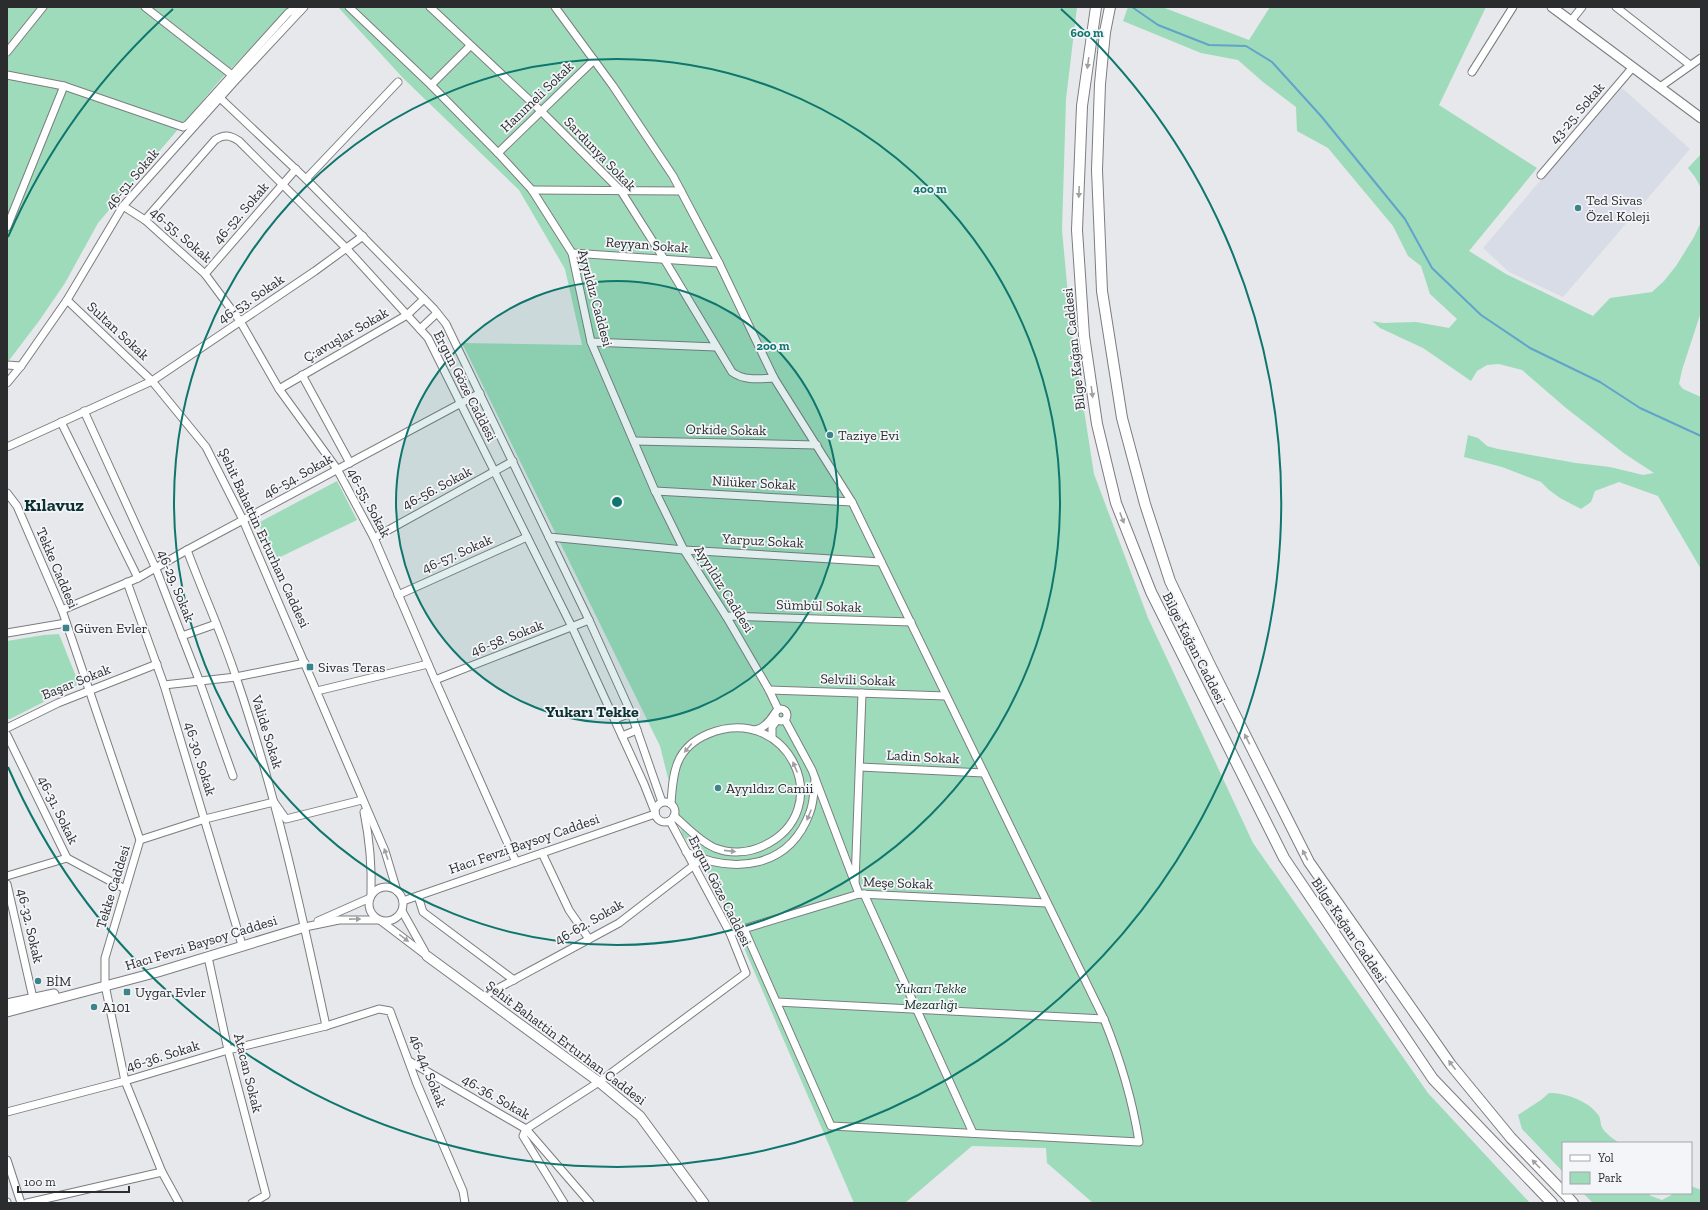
<svg xmlns="http://www.w3.org/2000/svg" width="1708" height="1210" viewBox="0 0 1708 1210" font-family="'Zilla Slab',serif">
	<rect width="100%" height="100%" fill="#e6e8eb"/>
	<path fill="#d7dce6" d="M1622,88L1690,149L1563,297L1509,272L1483,248L1551,168Z"/>
	<g fill="#9edbba">
		<path d="M7,7H294L288,9L221,79L98,223L65,283L39,321L7,363Z"/>
		<path d="M338,7H1077L1066,99L1062,230L1071,327L1094,474L1148,618L1253,843L1428,1093L1530,1203H1093L1047,1163L1046,1148L972,1146L905,1203H854L732,920L703,864L682,834L660,746L462,343L582,345L565,269L519,190L403,78Z"/>
		<path d="M1128,7H1162L1249,40L1270,7H1486L1439,105L1537,168L1469,251L1506,274L1593,316L1610,298L1652,292L1664,281L1676,266L1694,237L1701,222V312L1682,370L1679,384L1683,389L1701,397V569L1658,496L1619,482L1595,491L1591,502L1581,509L1560,498L1549,490L1541,482L1502,467L1464,457L1468,435L1478,438L1487,446L1498,449L1576,463L1610,467L1643,475L1654,473L1625,454L1566,408L1522,370L1499,364L1487,365L1477,371L1471,381L1423,348L1380,328L1372,321L1383,323L1416,322L1449,328L1457,319L1430,294L1421,266L1408,256L1393,226L1328,148L1297,131L1296,107L1263,82L1238,60L1201,53L1123,21Z"/>
		<path d="M1701,154V188L1695,177L1688,168Z"/>
		<path d="M337,481L357,520L276,559L258,523Z"/>
		<path d="M59,634L79,684L10,719H7V641L44,635Z"/>
		<path d="M1549,1093C1566,1093 1589,1101 1599,1116C1601,1120 1600,1125 1603,1129C1606,1134 1614,1139 1619,1143H1563V1172L1522,1129L1518,1115L1541,1100Z"/>
		<path d="M1691,1186L1701,1190V1203H1593L1583,1193H1648L1651,1196L1662,1200L1675,1193H1691Z"/>
	</g>
	<g fill="none" stroke-linecap="round" stroke-linejoin="round">
		<path stroke="#61a3cb" stroke-width="2" d="M1132,7L1158,25L1209,45L1246,46L1272,62L1321,116L1405,219L1432,268L1481,315L1530,348L1600,382L1640,408L1701,436"/>
		<g stroke="#7c7d80" stroke-width="9">
			<g id="minor">
				<path d="M145,7L232,75"/>
				<path d="M349,7L431,85L498,153L532,190L572,253L591,342L655,491L684,550L726,616L769,690L778,709"/>
				<path d="M430,7L541,111L621,191L664,259L732,372C744,381 759,379 774,378"/>
				<path d="M555,7L613,86L673,176L719,263L774,378L852,502L1104,1019C1121,1061 1132,1097 1139,1142L831,1126L744,929"/>
				<path d="M1616,7L1690,65"/>
				<path d="M1571,21L1582,7"/>
				<path d="M7,52L43,7"/>
				<path d="M1472,72L1513,7"/>
				<path d="M7,75L64,86L183,127L187,125L288,13L291,11L301,10"/>
				<path d="M431,85L470,46"/>
				<path d="M1660,87L1701,58"/>
				<path d="M220,98L306,179L434,309L446,324L589,620L631,713L662,802"/>
				<path d="M498,153L594,60"/>
				<path d="M1541,175L1633,67"/>
				<path d="M306,179L398,82"/>
				<path d="M532,190L681,191"/>
				<path d="M123,206L145,220L205,274L240,321L279,389L337,469L374,538L435,680L516,862"/>
				<path d="M145,220L215,140C224,134 230,135 239,141L347,249L428,338L572,627L644,784L655,812"/>
				<path d="M7,227L64,86"/>
				<path d="M572,253L719,263"/>
				<path d="M205,274L296,169"/>
				<path d="M67,300L152,381L315,271L363,236"/>
				<path d="M420,329L437,313"/>
				<path d="M591,342L716,347"/>
				<path d="M7,365L21,366"/>
				<path d="M302,375L350,463"/>
				<path d="M7,383L21,366L67,300L123,206L235,81L304,7"/>
				<path d="M279,389L407,315L424,299"/>
				<path d="M84,411L156,569L199,680L233,776"/>
				<path d="M61,422L138,578"/>
				<path d="M634,441L817,445"/>
				<path d="M7,447L152,381L206,447L243,520L385,851L397,891"/>
				<path d="M655,491L852,502"/>
				<path d="M7,493L17,506L62,610L140,840L105,958V985L125,1081L162,1172L179,1203"/>
				<path d="M549,537L684,550L881,562"/>
				<path d="M374,538L513,461"/>
				<path d="M187,550C203,593 222,634 236,677C275,791 301,909 326,1026"/>
				<path d="M127,582L164,685L242,945"/>
				<path d="M398,595L527,537"/>
				<path d="M62,610L138,578L187,550L480,393"/>
				<path d="M726,616L911,622"/>
				<path d="M7,633L66,623"/>
				<path d="M182,636L216,624"/>
				<path d="M435,680L589,620"/>
				<path d="M164,685L236,677L305,663"/>
				<path d="M769,690L946,696"/>
				<path d="M317,691L428,664"/>
				<circle cx="781" cy="715" r="6"/>
				<path d="M615,719L631,713"/>
				<path d="M785,720L812,770L859,894"/>
				<path d="M7,728L58,703L157,664"/>
				<path d="M754,730C764,729 770,721 775,713"/>
				<path d="M7,735L67,858L125,889"/>
				<path d="M622,736L637,730"/>
				<path d="M772,737V727L777,720"/>
				<path d="M860,767L984,773"/>
				<circle cx="665" cy="812" r="10"/>
				<path d="M671,804C673,772 675,748 708,734C789,701 839,811 763,846C748,853 730,854 715,848C699,841 687,827 674,816"/>
				<path d="M364,812C370,841 372,866 371,895"/>
				<path d="M140,840L205,819L274,802L286,819L362,800"/>
				<path d="M686,852C735,875 790,868 810,812C814,802 814,789 815,779"/>
				<path d="M542,853L569,910L589,939"/>
				<path d="M7,876L67,858"/>
				<path d="M855,883L862,693"/>
				<path d="M7,884L33,998"/>
				<circle cx="386" cy="904" r="17"/>
				<path d="M864,894L973,1133"/>
				<path d="M418,896L423,912L514,980"/>
				<path d="M403,901L655,814"/>
				<path d="M402,911L425,952"/>
				<path d="M318,921L370,898"/>
				<path d="M381,921L427,956"/>
				<path d="M305,927L339,920H378"/>
				<path d="M730,933L859,894L1047,903"/>
				<path d="M208,957L228,1050L266,1195L252,1203"/>
				<path d="M482,997L619,923L702,859"/>
				<path d="M777,1002L1104,1019"/>
				<path d="M409,1061L526,1129L590,1203"/>
				<path d="M7,1112L125,1081L228,1050L326,1026L379,1009L390,1011L417,1084L463,1191L465,1203"/>
				<path d="M7,1160L21,1203"/>
				<path d="M7,1202V1203"/>
				<path d="M27,1203L162,1172"/>
				<path d="M564,1203L523,1136L526,1129L599,1082L746,973L730,933L670,821"/>
			</g>
		</g>
		<g stroke="#7c7d80" stroke-width="11">
			<g id="tertiary">
				<path d="M1552,7L1701,118"/>
				<path d="M427,956L599,1082L640,1116L704,1203"/>
				<path d="M7,1004L54,994"/>
				<path d="M7,1012L158,972L305,927"/>
			</g>
		</g>
		<g stroke="#7c7d80" stroke-width="12">
			<g id="secondary">
				<path d="M1096,7L1082,106L1077,230L1084,336L1097,424L1116,503L1151,592L1284,858L1433,1079L1552,1203"/>
				<path d="M1110,7L1105,32L1100,84L1097,170L1102,291L1122,418L1145,504L1170,581L1209,663L1309,862L1451,1065L1511,1138L1563,1192"/>
				<path d="M1564,1193L1573,1203"/>
			</g>
		</g>
		<use href="#minor" stroke="#fff" stroke-width="7"/>
		<use href="#tertiary" stroke="#fff" stroke-width="9"/>
		<use href="#secondary" stroke="#fff" stroke-width="10"/>
	</g>
	<defs><path id="oneway-solid" d="M-6-.8H1V-3.2L6.5 0L1 3.2V.8H-6Z"/></defs>
	<g fill="#a0a0a0">
		<use href="#oneway-solid" transform="translate(1088 63) rotate(98)"/>
		<use href="#oneway-solid" transform="translate(1079 192) rotate(92)"/>
		<use href="#oneway-solid" transform="translate(1092 392) rotate(82)"/>
		<use href="#oneway-solid" transform="translate(1122 518) rotate(69)"/>
		<use href="#oneway-solid" transform="translate(1247 739) rotate(-117)"/>
		<use href="#oneway-solid" transform="translate(688 748) rotate(130)"/>
		<use href="#oneway-solid" transform="translate(795 767) rotate(-113)"/>
		<use href="#oneway-solid" transform="translate(809 815) rotate(112)"/>
		<use href="#oneway-solid" transform="translate(730 851) rotate(6)"/>
		<use href="#oneway-solid" transform="translate(386 854) rotate(-109)"/>
		<use href="#oneway-solid" transform="translate(1305 855) rotate(-117)"/>
		<use href="#oneway-solid" transform="translate(355 919) rotate(-1)"/>
		<use href="#oneway-solid" transform="translate(404 938) rotate(37)"/>
		<use href="#oneway-solid" transform="translate(1452 1065) rotate(-127)"/>
		<use href="#oneway-solid" transform="translate(1536 1164) rotate(-134)"/>
	</g>
	<circle cx="617" cy="502" r="221" fill="#0f766e" fill-opacity=".12"/>
	<g fill="none" stroke="#0f766e" stroke-width="2">
		<circle cx="617" cy="502" r="221"/>
		<circle cx="617" cy="502" r="443"/>
		<path d="M8 237A664 664 0 0 1 173 9M1061 9A664 664 0 1 1 8 767"/>
	</g>
	<g fill="#3c8489" stroke="#f4f5f9" stroke-width="1.5">
		<circle cx="1578" cy="208" r="4"/>
		<circle cx="830" cy="435" r="4"/>
		<rect x="62" y="624" width="8" height="8" rx="2"/>
		<rect x="306" y="663" width="8" height="8" rx="2"/>
		<circle cx="718" cy="788" r="4"/>
		<circle cx="38" cy="981" r="4"/>
		<rect x="123" y="988" width="8" height="8" rx="2"/>
		<circle cx="94" cy="1007" r="4"/>
	</g>
	<g text-anchor="middle" dominant-baseline="central" stroke-width="3.5" stroke-linejoin="round" paint-order="stroke">
		<g font-size="14" fill="#2b2c2d" stroke="#f4f5f9">
			<text transform="translate(537 97) rotate(-44)">Hanımeli Sokak</text>
			<text transform="translate(1577 113) rotate(-49)">43-25. Sokak</text>
			<text transform="translate(600 154) rotate(46)">Sardunya Sokak</text>
			<text transform="translate(132 179) rotate(-50)">46-51. Sokak</text>
			<text transform="translate(241 213) rotate(-49)">46-52. Sokak</text>
			<text transform="translate(181 235) rotate(41)">46-55. Sokak</text>
			<text transform="translate(647 245) rotate(4)">Reyyan Sokak</text>
			<text transform="translate(595 298) rotate(75)">Ayyıldız Caddesi</text>
			<text transform="translate(251 299) rotate(-34)">46-53. Sokak</text>
			<text transform="translate(118 331) rotate(43)">Sultan Sokak</text>
			<text transform="translate(346 335) rotate(-30)">Ç:avuşlar Sokak</text>
			<text transform="translate(1074 349) rotate(-96)">Bilge Kağan Caddesi</text>
			<text transform="translate(465 386) rotate(63)">Ergun Göze Caddesi</text>
			<text transform="translate(726 430) rotate(1)">Orkide Sokak</text>
			<text transform="translate(298 476) rotate(-29)">46-54. Sokak</text>
			<text transform="translate(754 483) rotate(3)">Nilüker Sokak</text>
			<text transform="translate(437 488) rotate(-28)">46-56. Sokak</text>
			<text transform="translate(369 503) rotate(62)">46-55. Sokak</text>
			<text transform="translate(264 538) rotate(65)">Şehit Bahattin Erturhan Caddesi</text>
			<text transform="translate(763 541) rotate(3)">Yarpuz Sokak</text>
			<text transform="translate(457 554) rotate(-24)">46-57. Sokak</text>
			<text transform="translate(57 568) rotate(67)">Tekke Caddesi</text>
			<text transform="translate(176 586) rotate(68)">46-29. Sokak</text>
			<text transform="translate(724 589) rotate(58)">Ayyıldız Caddesi</text>
			<text transform="translate(819 606) rotate(2)">Sümbül Sokak</text>
			<text transform="translate(507 638) rotate(-21)">46-58. Sokak</text>
			<text transform="translate(1194 648) rotate(63)">Bilge Kağan Caddesi</text>
			<text transform="translate(858 680) rotate(2)">Selvili Sokak</text>
			<text transform="translate(76 682) rotate(-22)">Başar Sokak</text>
			<text transform="translate(267 732) rotate(73)">Valide Sokak</text>
			<text transform="translate(923 757) rotate(3)">Ladin Sokak</text>
			<text transform="translate(200 759) rotate(73)">46-30. Sokak</text>
			<text transform="translate(58 810) rotate(64)">46-31. Sokak</text>
			<text transform="translate(524 844) rotate(-19)">Hacı Fevzi Baysoy Caddesi</text>
			<text transform="translate(898 883) rotate(2)">Meşe Sokak</text>
			<text transform="translate(113 887) rotate(-73)">Tekke Caddesi</text>
			<text transform="translate(720 891) rotate(63)">Ergun Göze Caddesi</text>
			<text transform="translate(589 922) rotate(-30)">46-62. Sokak</text>
			<text transform="translate(30 926) rotate(77)">46-32. Sokak</text>
			<text transform="translate(1349 930) rotate(56)">Bilge Kağan Caddesi</text>
			<text transform="translate(201 943) rotate(-17)">Hacı Fevzi Baysoy Caddesi</text>
			<text transform="translate(566 1043) rotate(37)">Şehit Bahattin Erturhan Caddesi</text>
			<text transform="translate(163 1056) rotate(-17)">46-36. Sokak</text>
			<text transform="translate(428 1071) rotate(68)">46-44. Sokak</text>
			<text transform="translate(248 1073) rotate(76)">Atacan Sokak</text>
			<text transform="translate(496 1097) rotate(30)">46-36. Sokak</text>
		</g>
		<g font-size="14" fill="#2b2c2d" stroke="#f4f5f9" text-anchor="start">
			<text x="1586" y="200">Ted Sivas<tspan x="1586" dy="16">Özel Koleji</tspan></text>
			<text x="838" y="435">Taziye Evi</text>
			<text x="74" y="628">Güven Evler</text>
			<text x="318" y="667">Sivas Teras</text>
			<text x="726" y="788">Ayyıldız Camii</text>
			<text x="46" y="981">BİM</text>
			<text x="135" y="992">Uygar Evler</text>
			<text x="102" y="1007">A101</text>
		</g>
		<g font-size="14" font-style="italic" fill="#103122" stroke="#f4f5f9">
			<text x="931" y="988">Yukarı Tekke<tspan x="931" dy="16">Mezarlığı</tspan></text>
		</g>
		<g font-size="16" font-weight="bold" fill="#0d3033" stroke="#f4f5f9">
			<text x="592" y="711">Yukarı Tekke</text>
		</g>
		<g font-size="18" font-weight="bold" fill="#0d3033" stroke="#f4f5f9">
			<text x="54" y="505">Kılavuz</text>
		</g>
	</g>
	<circle cx="617" cy="502" r="6" fill="#0f766e" stroke="#f4f5f9" stroke-width="2"/>
	<g font-size="12" text-anchor="middle" font-weight="bold" fill="#0f766e" stroke="#f4f5f9" stroke-width="3.5" stroke-linejoin="round" paint-order="stroke">
		<text x="1087" y="37">600 m</text>
		<text x="930" y="193">400 m</text>
		<text x="773" y="350">200 m</text>
	</g>
	<rect width="1708" height="1210" fill="none" stroke="#2b2c2d" stroke-width="16"/>
	<rect x="1562" y="1142" width="130" height="52" fill="#f4f5f9" stroke="#a4a5a7"/>
	<rect x="1570" y="1155" width="20" height="6" fill="#ffffff" stroke="#a4a5a7"/>
	<text x="1598" y="1162" font-size="12" fill="#2b2c2d">Yol</text>
	<rect x="1570" y="1172" width="20" height="12" fill="#9edbba" stroke="#a4a5a7"/>
	<text x="1598" y="1182" font-size="12" fill="#2b2c2d">Park</text>
	<path d="M18 1186v6h111v-6" fill="none" stroke="#2b2c2d" stroke-width="2"/>
	<text x="24" y="1186" font-size="12" fill="#2b2c2d" stroke="#f4f5f9" stroke-width="3" paint-order="stroke">100 m</text>
</svg>
